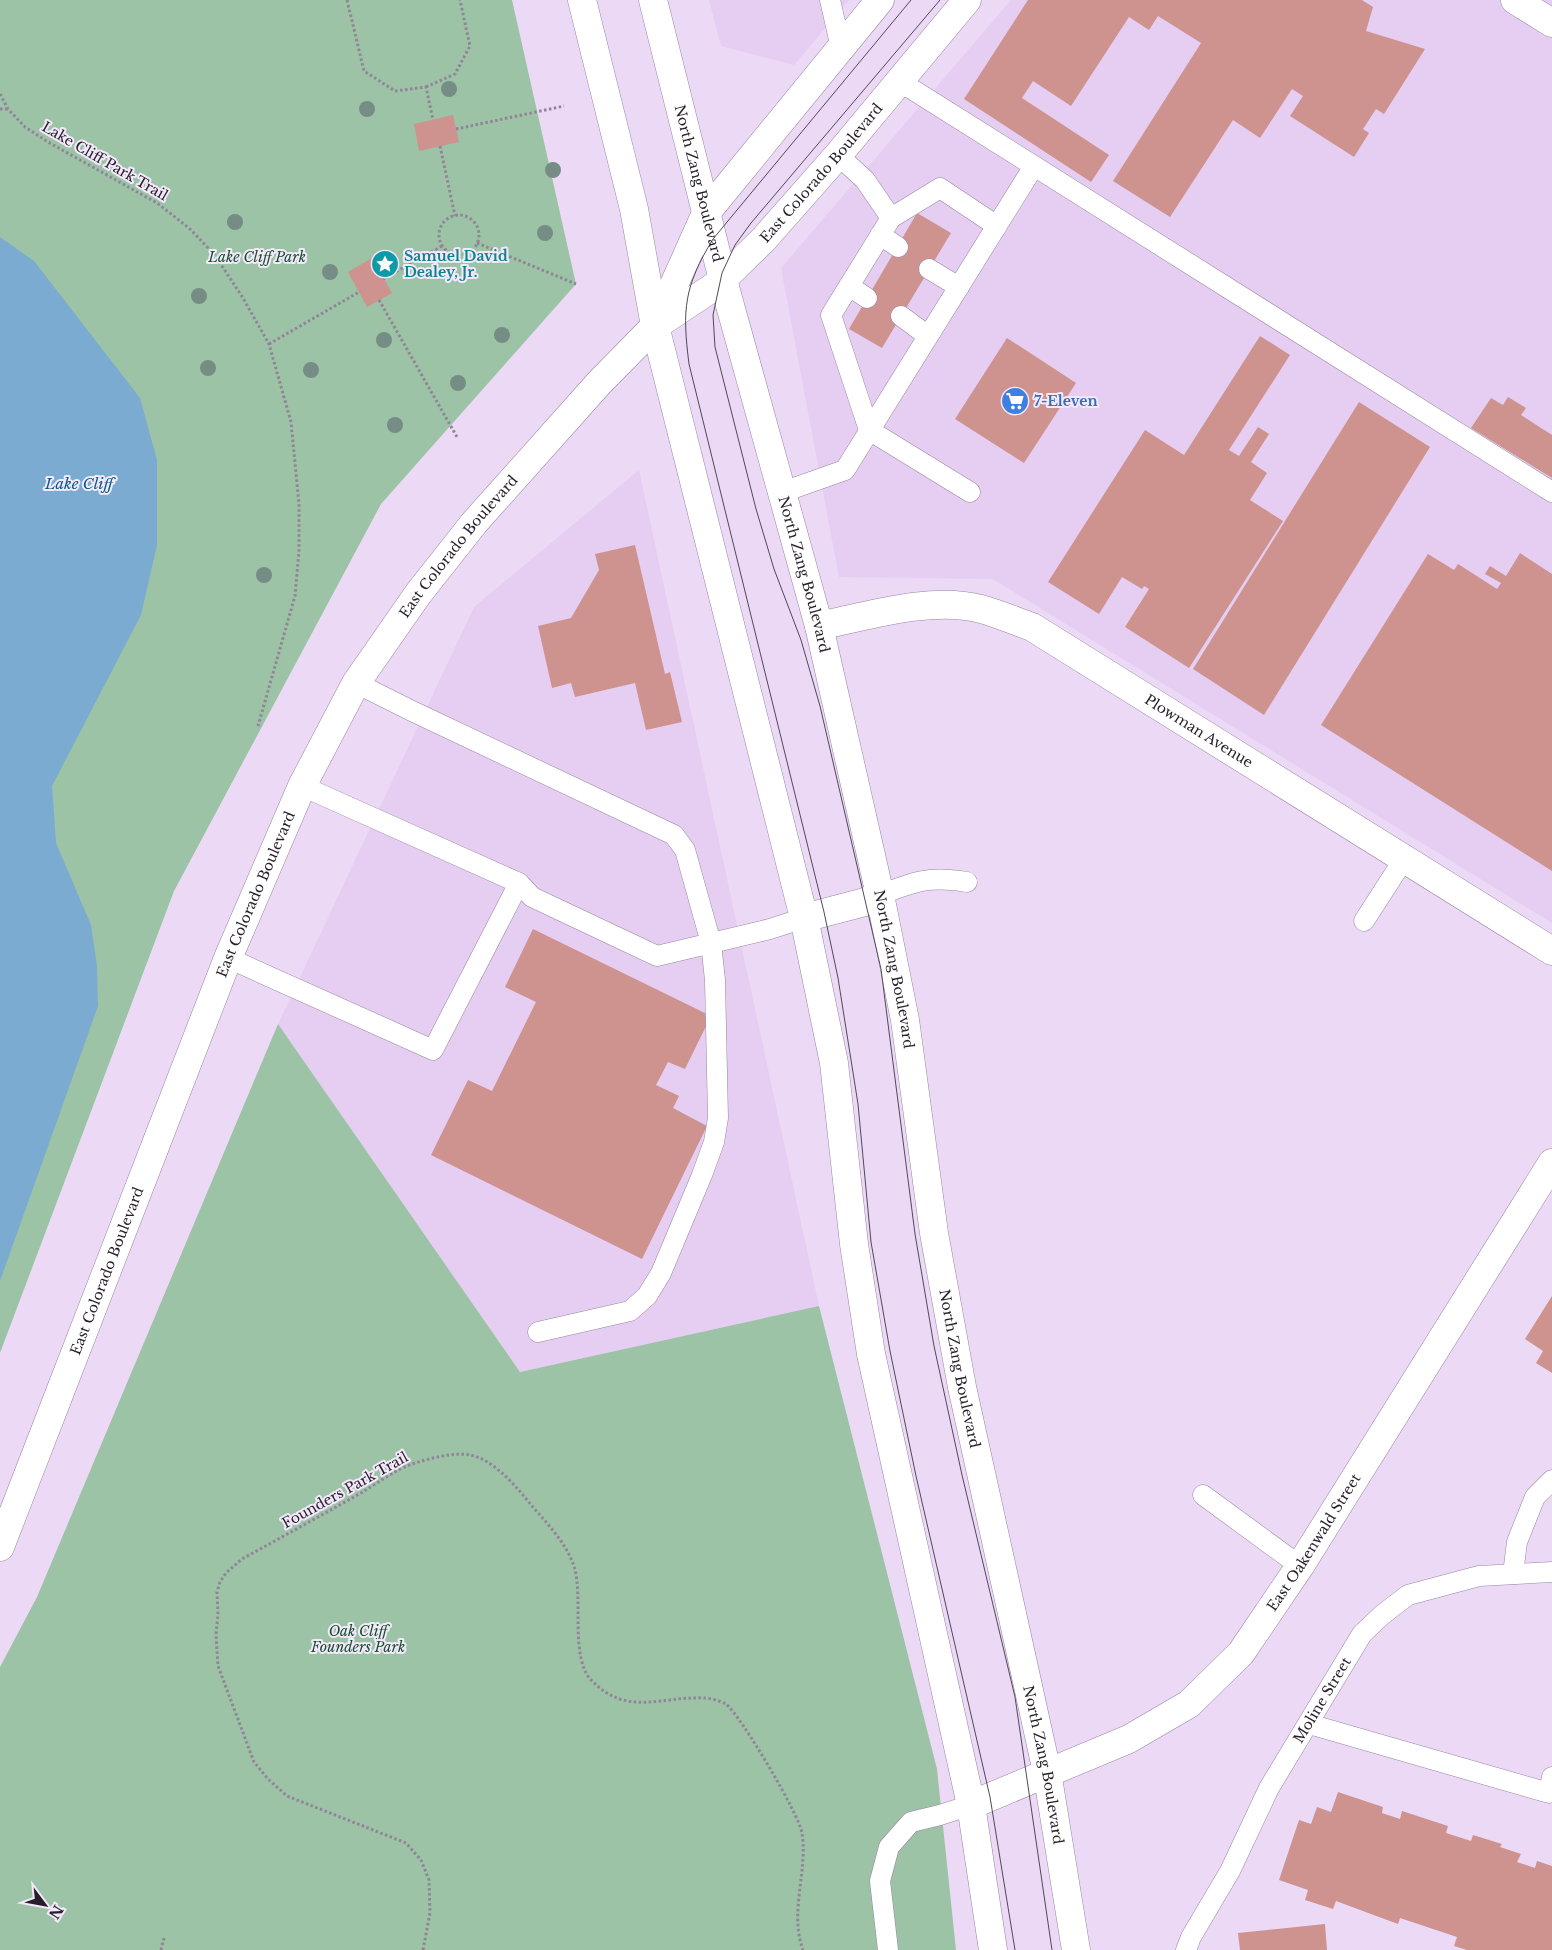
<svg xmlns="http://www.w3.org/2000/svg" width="1552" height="1950" viewBox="0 0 1552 1950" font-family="'Libre Baskerville',serif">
	<rect width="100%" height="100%" fill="#ebd9f6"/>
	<g fill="#e5cef2">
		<path d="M709,0H849L794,65L721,46Z"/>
		<path d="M1011,0H1552V923L993,579L839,577L781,268Z"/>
		<path d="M639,470L819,1306L520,1372L278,1024L474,607Z"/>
	</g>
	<g fill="#9cc3a6">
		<path d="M0,0H512L576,284L381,504L174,891L0,1353Z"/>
		<path d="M278,1024L520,1372L819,1306L937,1769L956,1950H0V1667L37,1597Z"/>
	</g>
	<path fill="#7babd0" d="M0,237L34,261L140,398L157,460V545L141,615L52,786L56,843L91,925L97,966L98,1006L0,1281Z"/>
	<g fill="#ce928f">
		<path d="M1028,0H1362L1373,7L1366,31L1425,49L1384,114L1376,109L1363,129L1369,133L1354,157L1290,116L1303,96L1292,89L1260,138L1233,120L1170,217L1113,181L1201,43L1158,16L1149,30L1129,17L1071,106L1033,81L1022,98L1109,155L1091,182L964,99Z"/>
		<path d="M453,115L459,142L419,151L414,124Z"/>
		<path d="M917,213L951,233L882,348L849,329Z"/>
		<path d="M372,258L392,293L367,307L348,272Z"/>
		<path d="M1260,336L1290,355L1229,450L1239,456L1258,427L1269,434L1251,462L1267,473L1250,500L1283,521L1189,668L1125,627L1149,589L1144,586L1142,589L1122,577L1099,614L1048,582L1145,430L1184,455Z"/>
		<path d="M1007,338L1076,383L1024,463L955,419Z"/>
		<path d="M1508,397L1526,408L1521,415L1552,435V478L1471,428L1491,398L1503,405Z"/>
		<path d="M1359,402L1430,447L1264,715L1193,669Z"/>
		<path d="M635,545L665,674L670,672L682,722L646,730L635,683L575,697L571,683L552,688L538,626L571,618L599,570L595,554Z"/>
		<path d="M1520,553L1552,574V871L1321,725L1428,554L1454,570L1458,564L1497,589L1501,583L1485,574L1490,566L1506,576Z"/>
		<path d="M533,929L711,1016L685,1069L668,1062L656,1085L679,1096L673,1108L707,1126L642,1259L431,1155L468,1080L492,1091L536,1002L505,987Z"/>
		<path d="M1552,1296V1373L1536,1363L1543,1351L1525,1339Z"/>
		<path d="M1338,1792L1383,1807L1382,1813L1400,1819L1402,1811L1448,1826L1446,1833L1471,1841L1473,1835L1502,1844L1500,1847L1521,1854L1517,1862L1535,1868L1537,1861L1552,1866V1950H1467L1454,1946L1457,1937L1400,1918L1398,1924L1336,1901L1333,1909L1305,1900L1308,1890L1279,1880L1299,1820L1311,1824L1317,1807L1331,1812Z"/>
		<path d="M1325,1924L1327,1950H1240L1238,1933Z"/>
	</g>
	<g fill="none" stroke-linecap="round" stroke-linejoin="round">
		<g stroke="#9786a1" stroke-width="21">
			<g id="service">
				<path d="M830,0L841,48"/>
				<path d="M899,81L1552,492"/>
				<path d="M838,155L865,180L891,218L831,315L869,430L970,492"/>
				<path d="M891,218L940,188L997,226"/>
				<path d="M880,235L898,247"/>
				<path d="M929,269L959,287"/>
				<path d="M849,286L867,298"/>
				<path d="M901,316L928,336"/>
				<path d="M780,493L845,470L1034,166"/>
				<path d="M356,683L412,711L674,835L685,850L711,943L715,980L718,1118L714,1142L702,1175L661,1273L647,1296L630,1311L538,1332"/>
				<path d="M519,883L532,897L657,956L770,929L804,918"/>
				<path d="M880,895C915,881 929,876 967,882"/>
				<path d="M1364,921L1404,859"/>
				<path d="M228,958L433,1050L519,883L302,786"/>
				<path d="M1203,1495L1300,1566"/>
				<path d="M1513,1574L1517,1542L1535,1497L1552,1480"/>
				<path d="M1309,1724L1549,1793L1552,1777"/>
				<path d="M888,1950L880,1881L889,1847L911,1822L940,1815L971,1805"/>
				<path id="s1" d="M1186,1950L1191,1937L1230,1871L1269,1788L1362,1634L1382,1615L1408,1595L1479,1576L1552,1572"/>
			</g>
		</g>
		<g stroke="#9786a1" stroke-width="29">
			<g id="minor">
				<path d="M1515,0L1552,23"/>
				<path id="s2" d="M819,626C868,616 931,596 981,609C999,614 1015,621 1032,627L1552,951"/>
				<path id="s3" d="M971,1805L1129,1739L1189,1704L1241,1653L1300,1566L1552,1163"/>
			</g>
		</g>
		<g stroke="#9786a1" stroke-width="29">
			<g id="tertiary">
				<path d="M656,325L706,213L880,0"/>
				<path id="s4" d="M0,1547L228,958L302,786L356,683L418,594L474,523L599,383L655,326L718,284L764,239L838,155L967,0"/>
			</g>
		</g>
		<g stroke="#9786a1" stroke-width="29">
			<g id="secondary">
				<path d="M582,0L634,209L655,326L804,918L834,1063L854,1244L871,1354L971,1805L993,1950"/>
				<path id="s5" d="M653,0L723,280L819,626L880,895L905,1020L934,1233L962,1387L1047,1772L1076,1950"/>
				<path d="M804,918L865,902L880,895"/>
			</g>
		</g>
		<g stroke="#918499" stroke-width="3" stroke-dasharray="2.5 2.5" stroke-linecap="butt">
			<path d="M347,0L364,71L395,91L426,87L433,120"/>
			<path d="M426,87L455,74L470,46L460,0"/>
			<path d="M0,94L8,109L25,127L48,142L157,203L189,228L214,254L243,298L269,344L291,422L299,504V551L295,596L258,726"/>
			<path d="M0,109H8"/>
			<path d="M456,129L564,106"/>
			<path d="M440,146L455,216"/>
			<circle cx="459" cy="235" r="20"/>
			<path d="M477,243L576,284"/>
			<path d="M383,279L442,246"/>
			<path d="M379,300L457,437"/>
			<path d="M269,344L359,292"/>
			<path d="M161,1950L164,1938"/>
			<path d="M423,1950L430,1913L429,1880L421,1860L406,1843L287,1796L268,1779L254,1762L218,1666L216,1635L218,1614L217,1592L220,1582L226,1573L242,1559C282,1537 322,1515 361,1493C378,1483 396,1469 415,1463C432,1458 452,1452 470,1455C493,1459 517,1487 531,1505C547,1523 566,1543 574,1566C584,1598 569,1658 592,1681C628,1717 661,1696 704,1698C710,1698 721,1701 726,1704C741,1716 799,1814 802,1833C808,1872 789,1912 803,1950"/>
		</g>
		<use href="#service" stroke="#fff" stroke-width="20"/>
		<use href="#minor" stroke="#fff" stroke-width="28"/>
		<use href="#tertiary" stroke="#fff" stroke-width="28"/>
		<use href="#secondary" stroke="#fff" stroke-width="28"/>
		<g stroke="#524958" stroke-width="1">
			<path d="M911,0L713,239C684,287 682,309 689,364L824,912L838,978L858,1104L871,1242L890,1351L916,1476L990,1797L1015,1950"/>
			<path d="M940,0L751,223L735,245L722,273L713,315L715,347L756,509L774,569L801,640L820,706L881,969L915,1234L934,1346L962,1475L1015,1697L1052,1950"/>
		</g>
	</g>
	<g fill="#768d86">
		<circle cx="449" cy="89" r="8"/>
		<circle cx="367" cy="109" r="8"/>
		<circle cx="553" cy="170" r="8"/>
		<circle cx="235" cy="222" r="8"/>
		<circle cx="545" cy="233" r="8"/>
		<circle cx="330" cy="272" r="8"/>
		<circle cx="199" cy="296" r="8"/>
		<circle cx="502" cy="335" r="8"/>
		<circle cx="384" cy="340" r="8"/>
		<circle cx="208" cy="368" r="8"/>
		<circle cx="311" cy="370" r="8"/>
		<circle cx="458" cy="383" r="8"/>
		<circle cx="395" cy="425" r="8"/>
		<circle cx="264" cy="575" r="8"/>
	</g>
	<defs>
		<g id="sight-disc" transform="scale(1.4375)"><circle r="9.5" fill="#0f9aa8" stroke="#f4e9fb"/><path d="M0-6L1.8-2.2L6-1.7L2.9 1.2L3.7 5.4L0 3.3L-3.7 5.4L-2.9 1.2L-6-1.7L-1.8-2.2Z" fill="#fff"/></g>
		<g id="supermarket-disc" transform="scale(1.4375)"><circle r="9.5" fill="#3f7fe0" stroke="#f4e9fb"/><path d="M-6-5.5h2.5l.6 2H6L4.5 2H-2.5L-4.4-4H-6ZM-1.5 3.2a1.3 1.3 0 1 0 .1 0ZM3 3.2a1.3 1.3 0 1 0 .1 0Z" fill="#fff"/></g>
	</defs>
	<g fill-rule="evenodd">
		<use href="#sight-disc" x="385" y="264"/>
		<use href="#supermarket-disc" x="1015" y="401"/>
	</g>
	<g text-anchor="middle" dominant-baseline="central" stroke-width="4" stroke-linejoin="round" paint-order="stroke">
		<g font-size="14" fill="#261f2a" stroke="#f4e9fb">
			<text transform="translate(105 161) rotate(30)">Lake Cliff Park Trail</text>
			<text stroke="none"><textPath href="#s4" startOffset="1629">East Colorado Boulevard</textPath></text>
			<text stroke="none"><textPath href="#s5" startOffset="189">North Zang Boulevard</textPath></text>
			<text stroke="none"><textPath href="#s4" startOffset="1106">East Colorado Boulevard</textPath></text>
			<text stroke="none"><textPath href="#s5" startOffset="594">North Zang Boulevard</textPath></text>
			<text stroke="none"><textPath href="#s2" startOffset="415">Plowman Avenue</textPath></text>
			<text stroke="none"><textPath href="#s4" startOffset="701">East Colorado Boulevard</textPath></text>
			<text stroke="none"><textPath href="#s5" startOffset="999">North Zang Boulevard</textPath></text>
			<text stroke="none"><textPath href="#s4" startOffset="296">East Colorado Boulevard</textPath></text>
			<text stroke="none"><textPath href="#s5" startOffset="1404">North Zang Boulevard</textPath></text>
			<text transform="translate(345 1490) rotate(-29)">Founders Park Trail</text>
			<text stroke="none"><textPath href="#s3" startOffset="446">East Oakenwald Street</textPath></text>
			<text stroke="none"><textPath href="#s1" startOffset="285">Moline Street</textPath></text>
			<text stroke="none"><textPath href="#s5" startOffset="1809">North Zang Boulevard</textPath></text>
		</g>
		<g font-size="14" font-weight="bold" fill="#0d838f" stroke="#f4e9fb" text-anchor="start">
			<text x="404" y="256">Samuel David<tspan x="404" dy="16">Dealey, Jr.</tspan></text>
		</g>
		<g font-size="14" font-style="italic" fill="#164e2b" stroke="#f4e9fb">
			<text x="257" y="257">Lake Cliff Park</text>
			<text x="358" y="1631">Oak Cliff<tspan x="358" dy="16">Founders Park</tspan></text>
		</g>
		<g font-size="14" font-weight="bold" fill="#366cbe" stroke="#f4e9fb" text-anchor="start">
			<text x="1034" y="401">7-Eleven</text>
		</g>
		<g font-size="15" font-style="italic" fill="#055a88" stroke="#f4e9fb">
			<text x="79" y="483">Lake Cliff</text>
		</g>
	</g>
	<g transform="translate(45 1905) rotate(122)" stroke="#f4e9fb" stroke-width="4" paint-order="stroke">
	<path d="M0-4L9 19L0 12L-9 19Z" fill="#261f2a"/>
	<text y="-8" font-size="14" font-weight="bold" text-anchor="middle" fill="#261f2a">N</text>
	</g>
</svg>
